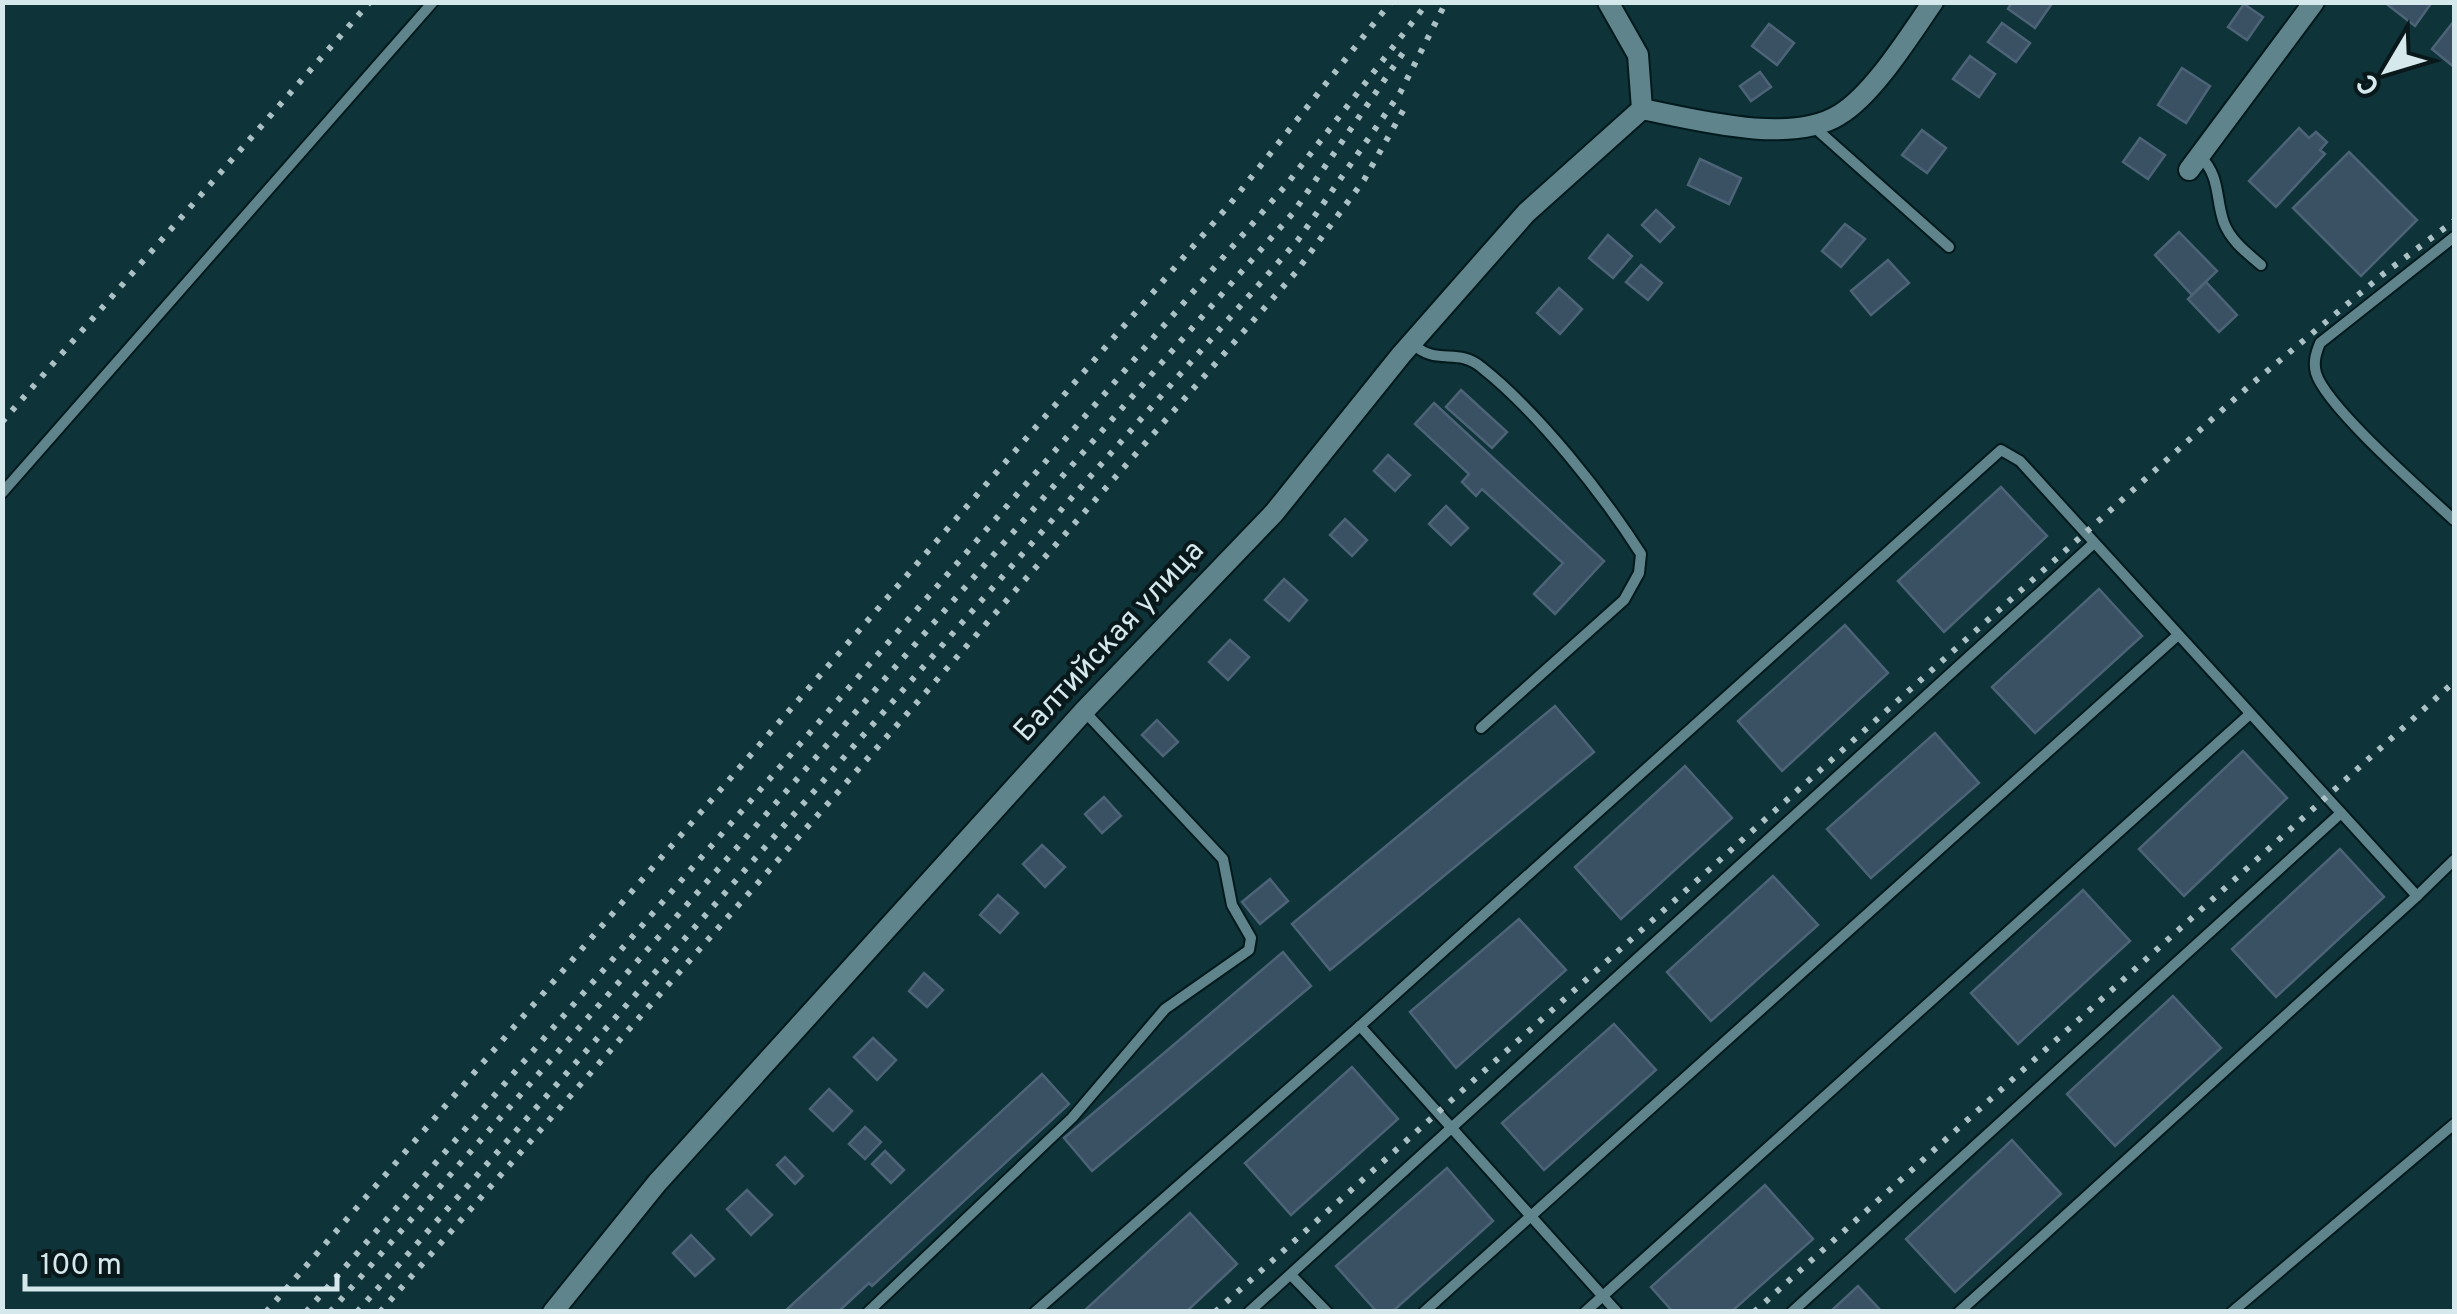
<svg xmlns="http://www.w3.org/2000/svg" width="2457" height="1314" viewBox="0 0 2457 1314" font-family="Overpass,sans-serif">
	<rect width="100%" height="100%" fill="#0e3338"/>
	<g fill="#3a5063" stroke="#4d6478" stroke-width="2.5">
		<path d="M2012,2H2053L2035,28L2008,9Z"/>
		<path d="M2384,2H2427L2430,5L2415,26Z"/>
		<path d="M2244,4L2263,17L2247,40L2228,27Z"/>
		<path d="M2454,21V67L2432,49Z"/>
		<path d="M2002,23L2030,43L2016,62L1988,42Z"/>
		<path d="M1769,24L1794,43L1777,65L1752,46Z"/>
		<path d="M1970,56L1995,74L1979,97L1953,79Z"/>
		<path d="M2182,68L2210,86L2186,123L2158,105Z"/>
		<path d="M1760,72L1771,87L1751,101L1740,86Z"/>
		<path d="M2299,128L2309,138L2316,132L2327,142L2320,150L2325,154L2276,207L2249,181Z"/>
		<path d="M1922,130L1946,148L1927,173L1902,155Z"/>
		<path d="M2140,138L2165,155L2148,179L2123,162Z"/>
		<path d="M2349,152L2417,220L2361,276L2293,208Z"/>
		<path d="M1700,159L1741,178L1729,204L1688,185Z"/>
		<path d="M1656,210L1674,227L1660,242L1642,225Z"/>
		<path d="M1845,224L1865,239L1841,267L1822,251Z"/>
		<path d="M2179,232L2217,271L2192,295L2155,255Z"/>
		<path d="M1608,235L1632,256L1613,278L1589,258Z"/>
		<path d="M1888,260L1909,283L1871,315L1851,291Z"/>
		<path d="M1641,265L1662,283L1648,300L1626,282Z"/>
		<path d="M2206,282L2237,315L2219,332L2188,299Z"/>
		<path d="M1559,288L1582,309L1560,334L1537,313Z"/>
		<path d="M1461,390L1507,432L1492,448L1446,407Z"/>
		<path d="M1434,403L1604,561L1555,614L1534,594L1563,563L1482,489L1476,496L1462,482L1469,474L1415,424Z"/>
		<path d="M1388,455L1410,475L1395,491L1374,471Z"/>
		<path d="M2001,487L2047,536L1944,632L1898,581Z"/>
		<path d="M1446,506L1468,528L1451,545L1429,524Z"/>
		<path d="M1345,519L1367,540L1352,556L1330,535Z"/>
		<path d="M1284,579L1307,600L1289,621L1265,600Z"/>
		<path d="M2099,589L2142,636L2035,733L1992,687Z"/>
		<path d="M1845,625L1888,673L1782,771L1738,721Z"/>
		<path d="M1230,640L1249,657L1228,680L1209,662Z"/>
		<path d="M1555,706L1594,752L1330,970L1292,924Z"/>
		<path d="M1157,720L1178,742L1163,756L1142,735Z"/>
		<path d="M1935,733L1979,783L1871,878L1827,829Z"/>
		<path d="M2243,751L2287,798L2184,896L2139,849Z"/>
		<path d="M1685,766L1732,818L1621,919L1575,867Z"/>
		<path d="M1104,797L1121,816L1102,833L1085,814Z"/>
		<path d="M1042,845L1065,867L1045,887L1023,864Z"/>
		<path d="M2340,849L2384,897L2276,997L2232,949Z"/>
		<path d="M1773,876L1818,925L1711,1021L1667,972Z"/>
		<path d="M1270,879L1288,901L1260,924L1242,902Z"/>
		<path d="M2083,890L2130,941L2018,1044L1971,993Z"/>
		<path d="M998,895L1018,913L1000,933L980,915Z"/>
		<path d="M1519,919L1566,970L1456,1068L1410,1012Z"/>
		<path d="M1283,952L1311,986L1092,1171L1064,1138Z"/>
		<path d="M924,973L943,990L927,1007L909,991Z"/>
		<path d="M2173,996L2221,1048L2115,1146L2067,1094Z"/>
		<path d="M1614,1024L1656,1070L1544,1170L1502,1123Z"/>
		<path d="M873,1038L896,1060L877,1080L854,1057Z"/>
		<path d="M1352,1067L1398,1119L1291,1215L1245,1163Z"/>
		<path d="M1042,1074L1069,1104L872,1286L869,1283L838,1312H784Z"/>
		<path d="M829,1089L852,1111L833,1131L810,1109Z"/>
		<path d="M865,1127L881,1142L865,1159L849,1144Z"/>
		<path d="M2012,1140L2061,1194L1955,1292L1906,1239Z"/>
		<path d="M885,1151L904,1170L891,1183L872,1164Z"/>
		<path d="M785,1157L803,1176L795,1184L777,1165Z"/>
		<path d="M1447,1168L1493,1221L1392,1312H1377L1336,1266Z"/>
		<path d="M1765,1185L1813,1239L1731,1312H1673L1651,1287Z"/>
		<path d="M747,1190L772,1215L751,1235L727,1209Z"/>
		<path d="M1190,1213L1237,1264L1186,1312H1083Z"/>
		<path d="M691,1235L714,1259L695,1276L673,1253Z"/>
		<path d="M1858,1286L1882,1312H1830Z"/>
	</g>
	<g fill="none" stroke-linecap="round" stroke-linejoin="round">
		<g stroke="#00191d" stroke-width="14">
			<g id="lane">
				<path d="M1814,127L1949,247"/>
				<path d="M2200,156C2221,177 2215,198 2224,223C2231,241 2247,253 2261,265"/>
				<path d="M2454,237L2320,343C2316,353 2313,362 2316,373C2326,407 2425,493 2454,520"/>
				<path d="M1412,343C1436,367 1457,347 1481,367C1538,412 1602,493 1641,554L1639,573L1624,600L1481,728"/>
				<path d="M2,493L433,2"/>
				<path d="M2417,896L2454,860"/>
				<path d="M1360,1026L1617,1312"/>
				<path d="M1291,1275L1327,1312"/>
				<path d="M868,1312L1072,1118L1165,1009L1249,950L1251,938L1232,905L1223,859L1085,712"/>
				<path d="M1035,1312L1360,1026L2001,450L2020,461L2417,896L1959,1312"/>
				<path d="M1249,1312L2094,543"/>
				<path d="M1424,1312L2178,635"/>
				<path d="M1585,1312L2250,714"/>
				<path d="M1792,1312L2341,813"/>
				<path d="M2232,1312L2454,1124"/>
			</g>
		</g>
		<g stroke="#00191d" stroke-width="24">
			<g id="street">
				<path d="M1642,109C1696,120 1791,145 1839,115C1873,95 1910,35 1933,2"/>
				<path d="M2189,170L2314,2"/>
				<path d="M553,1312L657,1183L1084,711L1274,513L1401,355L1526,213L1642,109L1638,55L1608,2"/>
			</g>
		</g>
		<use href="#lane" stroke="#5f848b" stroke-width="10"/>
		<use href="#street" stroke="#5f848b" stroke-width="20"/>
		<g stroke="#abc1c6" stroke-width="6" stroke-dasharray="5 10" stroke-linecap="butt">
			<path d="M2,422L370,2"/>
			<path d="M266,1312L1230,204L1391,2"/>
			<path d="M306,1312L1287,184L1428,2"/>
			<path d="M330,1312L1293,213L1403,53"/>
			<path d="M357,1312L1298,240L1400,93L1446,2"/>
			<path d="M380,1312L1296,272L1364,180L1404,109"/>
			<path d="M1215,1312L2248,387L2382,275L2454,221"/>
			<path d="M1754,1312L2454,682"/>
		</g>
	</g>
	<g text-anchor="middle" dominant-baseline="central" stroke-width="8" stroke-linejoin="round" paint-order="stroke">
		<g font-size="30" fill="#d5e8ec" stroke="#09181a">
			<text transform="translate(1110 642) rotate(-47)">Балтийская улица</text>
		</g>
	</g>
	<rect width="2457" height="1314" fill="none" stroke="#d5e8ec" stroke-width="10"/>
	<g transform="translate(2387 70) rotate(232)" stroke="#09181a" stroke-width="8" paint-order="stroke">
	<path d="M0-8L18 38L0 25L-18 38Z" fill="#d5e8ec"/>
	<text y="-15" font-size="28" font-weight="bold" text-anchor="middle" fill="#d5e8ec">С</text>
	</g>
	<path d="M25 1274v15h312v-15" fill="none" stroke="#d5e8ec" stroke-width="5"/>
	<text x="40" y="1274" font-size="30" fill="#d5e8ec" stroke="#09181a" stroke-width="8" paint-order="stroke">100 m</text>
</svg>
